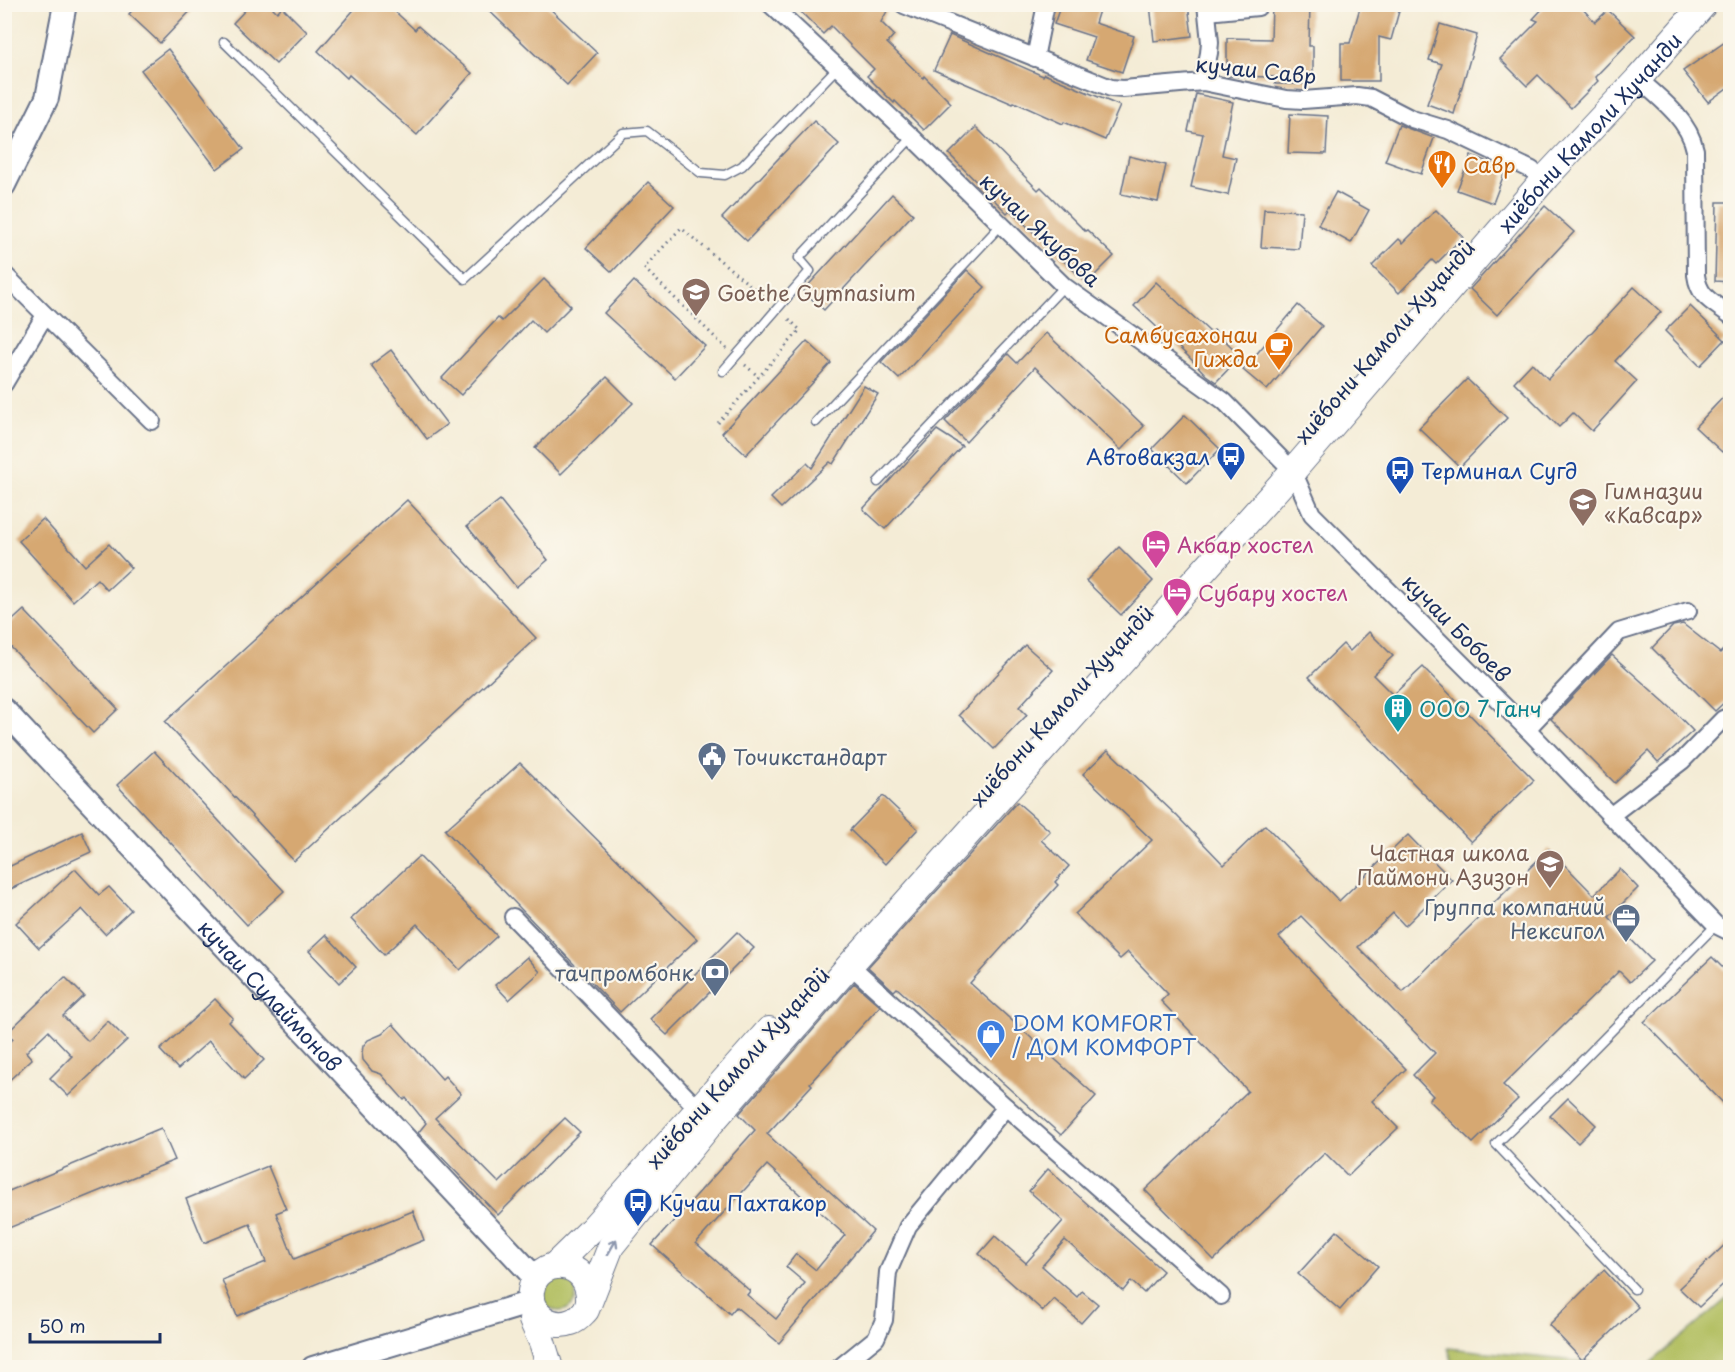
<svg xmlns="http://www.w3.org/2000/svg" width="1735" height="1372" viewBox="0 0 1735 1372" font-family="'Playpen Sans',sans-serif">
	<rect width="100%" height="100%" fill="#fbf7ec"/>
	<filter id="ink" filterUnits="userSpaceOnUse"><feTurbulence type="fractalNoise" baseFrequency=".0167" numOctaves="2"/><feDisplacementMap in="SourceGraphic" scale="12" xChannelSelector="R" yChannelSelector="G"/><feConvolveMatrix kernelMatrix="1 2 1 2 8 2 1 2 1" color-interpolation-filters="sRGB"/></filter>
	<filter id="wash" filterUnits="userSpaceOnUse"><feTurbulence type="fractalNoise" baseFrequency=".008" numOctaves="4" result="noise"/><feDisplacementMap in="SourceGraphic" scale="24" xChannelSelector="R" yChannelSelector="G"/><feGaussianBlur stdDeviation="1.35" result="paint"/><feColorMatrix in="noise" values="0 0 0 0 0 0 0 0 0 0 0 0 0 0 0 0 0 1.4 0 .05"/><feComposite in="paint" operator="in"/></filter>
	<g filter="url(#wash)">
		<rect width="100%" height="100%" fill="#f4ecd6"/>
		<g fill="#b1be5f" stroke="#66765e" stroke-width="1.5">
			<circle cx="559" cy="1294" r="17"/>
			<path d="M1730,1296V1367H1646Z"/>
			<path d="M1448,1348L1637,1367H1454Z"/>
		</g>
		<g id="blocks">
			<g fill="#d6a872" fill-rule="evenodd">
				<path d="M138,4H197L160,43L129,14Z"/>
				<path d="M251,4H269L277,12L282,7L307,32L276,64L233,23Z"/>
				<path d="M359,4H387L415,30L418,26L472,73L417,135L349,75L347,78L318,51Z"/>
				<path d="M482,4H545L597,53L567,85Z"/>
				<path d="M793,4H891L881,22L894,35L887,43L923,78L924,76L951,103L924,130L895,101L894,103L867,76L874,69L831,26L823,34Z"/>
				<path d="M1061,4H1101L1095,23L1134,36L1122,72L1086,60L1094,37L1054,24Z"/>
				<path d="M1150,4H1188L1192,36L1154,41Z"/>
				<path d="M1272,4H1310L1309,46H1313V84H1275V77L1227,76V38L1271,39Z"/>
				<path d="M1361,4H1401L1391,40L1379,37V81H1341V43H1350Z"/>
				<path d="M1547,4H1578L1595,22L1608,10L1635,36L1595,77L1598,81L1571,108L1538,75L1527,86L1500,59L1538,21L1533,19Z"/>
				<path d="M1440,24L1477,35L1454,114L1427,104L1442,64L1429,60Z"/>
				<path d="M950,35L1043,76L1044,74L1120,106L1105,140L1064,122L1063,124L1014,102L1013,104L934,70Z"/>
				<path d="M1731,38V85L1708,102L1683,71Z"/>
				<path d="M168,49L244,149L217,169L141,70Z"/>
				<path d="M1196,94L1233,102L1222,155L1236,158L1228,195L1191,187L1203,134L1188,131Z"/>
				<path d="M1290,114L1328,116L1326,154L1288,153Z"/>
				<path d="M814,121L839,144L747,241L722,218Z"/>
				<path d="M1399,125L1434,138L1421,174L1385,161Z"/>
				<path d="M976,127L1038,190L1041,187L1085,231L1087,230L1114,256L1087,283L1010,210L1007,213L949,154Z"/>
				<path d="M1471,155L1506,169L1493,203L1457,190Z"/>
				<path d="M1129,156L1166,165L1158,202L1121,194Z"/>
				<path d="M648,182L674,206L612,272L586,248Z"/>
				<path d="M1336,192L1369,210L1351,243L1318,225Z"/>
				<path d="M892,194L913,214L824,310L803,291Z"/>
				<path d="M1717,202H1731V282L1715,281Z"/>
				<path d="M1545,206L1574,232L1497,315L1470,289Z"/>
				<path d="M1264,209L1302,211L1299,249L1261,247Z"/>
				<path d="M1436,210L1463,237L1436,264L1432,260L1399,293L1372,266L1399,239L1403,243Z"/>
				<path d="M967,270L985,287L899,379L881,362Z"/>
				<path d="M544,279L571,306L544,333L531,320L461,395L442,378L498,318L502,321Z"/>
				<path d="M634,281L705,346L675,378L604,313Z"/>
				<path d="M1156,282L1211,333L1214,330L1241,356L1216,382L1206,375L1188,356L1134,306Z"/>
				<path d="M1634,287L1661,312L1615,361L1637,381L1592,431L1573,413L1559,427L1514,382L1532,363L1548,379Z"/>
				<path d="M1298,305L1322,326L1267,390L1243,370Z"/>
				<path d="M1690,306L1725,340L1700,366L1665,331Z"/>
				<path d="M1046,333L1144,426L1121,450L1035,367L966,442L945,421L1008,354L1017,363Z"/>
				<path d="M807,341L831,363L746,455L722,433Z"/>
				<path d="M391,350L447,424L427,439L371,365Z"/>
				<path d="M607,377L633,403L561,474L535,448Z"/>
				<path d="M1467,379L1507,418L1460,467L1419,428Z"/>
				<path d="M864,386L878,394L833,464L830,462L781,508L771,498L807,463L812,468Z"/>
				<path d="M1731,389V443L1722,452L1695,427Z"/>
				<path d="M1185,415L1220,449L1187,483L1152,449Z"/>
				<path d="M937,430L962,446L885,529L863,509Z"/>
				<path d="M407,500L536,638L294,861L165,722Z"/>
				<path d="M500,500L548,560L516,587L467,526Z"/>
				<path d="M43,519L85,566L109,544L131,568L107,590L97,579L73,601L19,541Z"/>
				<path d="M1119,547L1153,581L1121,615L1086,581Z"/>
				<path d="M24,610L118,709L93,733L4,640V628Z"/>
				<path d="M1683,624L1720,653L1731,642V696L1715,711L1652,648L1673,626Z"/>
				<path d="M1369,632L1393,656L1373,675L1393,695L1423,667L1534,780L1471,842L1309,677L1343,644L1350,651Z"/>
				<path d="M1025,645L1053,670L1019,707L1027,715L994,749L959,715Z"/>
				<path d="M1612,655L1671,708L1693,731L1658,762L1648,751L1615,783L1551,719Z"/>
				<path d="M1108,750L1177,816L1224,865L1265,825L1339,901L1408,835L1452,880L1405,926L1393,913L1358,947L1403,992L1549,849L1594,895L1620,869L1638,888L1609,917L1652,961L1630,982L1619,971L1503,1085L1518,1099L1473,1143L1429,1100L1433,1096L1413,1075L1435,1053L1301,916L1279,937L1406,1069L1372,1101L1398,1128L1348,1176L1325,1153L1214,1260L1145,1190L1248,1091L1161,1001L1168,994L1128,952L1120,959L1075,914L1152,840L1083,774Z"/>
				<path d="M154,751L284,891L247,925L117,785Z"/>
				<path d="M520,763L697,939L620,1012L445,830Z"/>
				<path d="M883,796L918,829L885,864L850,830Z"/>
				<path d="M1017,802L1050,831L1041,840L1069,866L1055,882L1058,885L970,983L1096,1096L1061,1135L897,988L894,991L868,967Z"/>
				<path d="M82,832L91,852L4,892V869Z"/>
				<path d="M419,856L497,936L460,970L417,924L384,955L351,919Z"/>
				<path d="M75,869L99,895L109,887L131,910L105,934L82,909L39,948L16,923Z"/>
				<path d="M737,932L754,948L667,1035L650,1019Z"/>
				<path d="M326,935L356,967L339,983L309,951Z"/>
				<path d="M527,957L540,972L509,1000L495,985Z"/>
				<path d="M1712,957L1731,976V1111L1644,1022Z"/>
				<path d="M65,977L84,996L63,1016L88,1041L108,1021L127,1040L68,1096L50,1078L72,1056L48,1031L26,1052L32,1059L4,1085V1048L13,1039L7,1033Z"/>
				<path d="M854,983L880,1006L810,1083L812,1085L767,1134L873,1231L779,1343L736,1307L730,1314L652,1245L755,1130L739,1114ZM767,1165L845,1235L816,1270L796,1254L786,1267L805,1283L776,1319L747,1295L750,1291L696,1243Z"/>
				<path d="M215,999L233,1018L229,1022L264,1060L244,1079L209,1041L178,1069L160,1050Z"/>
				<path d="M393,1024L442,1079L445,1076L461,1094L435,1118L499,1183L565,1118L580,1132L498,1215L418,1133L426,1123L406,1098L404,1100L381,1074L372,1071L363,1060L362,1053L363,1046L368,1040L382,1034Z"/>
				<path d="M1568,1098L1596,1125L1578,1143L1550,1116Z"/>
				<path d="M161,1128L175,1160L4,1230V1193Z"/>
				<path d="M268,1166L286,1209L276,1213L294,1259L413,1211L424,1240L237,1316L222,1280L266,1262L250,1224L204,1243L186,1199Z"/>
				<path d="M1048,1169L1163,1271L1144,1293L1131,1281L1123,1291L1065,1240L1042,1266L1077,1297L1082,1291L1098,1304L1081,1323L1054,1299L1043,1311L979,1254L995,1236L1026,1263L1063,1221L1029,1191Z"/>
				<path d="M1337,1231L1378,1266L1340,1310L1298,1274Z"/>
				<path d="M1731,1239V1277L1699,1307L1679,1288Z"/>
				<path d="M1604,1270L1638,1307L1582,1360L1549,1325Z"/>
			</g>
		</g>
	</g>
	<g filter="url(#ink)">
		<use href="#blocks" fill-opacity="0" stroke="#677188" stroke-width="1.5"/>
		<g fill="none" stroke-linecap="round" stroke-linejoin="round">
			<g stroke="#677188" stroke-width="11">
				<g id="service">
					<path d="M224,42L465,279L623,133L647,131L701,173L725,175L742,166L837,68"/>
					<path d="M723,371L810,271L799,258L912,137"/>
					<path d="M816,422L1001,225"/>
					<path d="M878,482L1064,286"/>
					<path d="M1634,1289L1496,1144L1564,1079L1716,925"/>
				</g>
			</g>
			<g stroke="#677188" stroke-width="20">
				<g id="minor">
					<path d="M770,4L912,137L1064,286L1224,401L1293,471L1312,514L1527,729L1716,925L1730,932"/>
					<path d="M904,5L1111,88L1123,89L1203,82L1286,99L1303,100L1357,96L1371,98L1412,119L1448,130L1532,170"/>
					<path d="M1207,12L1258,7"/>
					<path d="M1035,58L1046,4"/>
					<path d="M1638,79C1660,98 1689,120 1695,150L1696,275C1699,298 1713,302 1730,315"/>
					<path d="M1203,82L1209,53L1210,42L1206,4"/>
					<path d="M4,274L152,421"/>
					<path d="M4,384L45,315"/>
					<path d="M1527,729L1619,632L1688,611"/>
					<path d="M1610,816L1682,761L1723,719L1730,716"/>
					<path d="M513,917L698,1109"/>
					<path d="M850,965L1006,1107L1221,1296"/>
					<path d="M839,1368L876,1338L884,1320L888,1272L908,1226L1006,1107"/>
				</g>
			</g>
			<g stroke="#677188" stroke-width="26">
				<g id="secondary">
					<path d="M4,185L47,98L65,4"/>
					<path id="s1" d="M4,710L536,1279"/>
					<path d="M313,1368L532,1302"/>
				</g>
			</g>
			<g stroke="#677188" stroke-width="28">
				<g id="primary">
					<path d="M554,1266L592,1229L769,1030"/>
					<path id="s2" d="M589,1301C591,1257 536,1255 531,1291C528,1313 551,1330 571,1322C578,1320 581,1315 586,1310L611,1246L712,1122L850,965L1293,471L1546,177L1638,79L1704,4"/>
					<path d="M536,1311L532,1320L542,1342L550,1368"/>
				</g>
			</g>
			<g stroke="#677188" stroke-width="3" stroke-dasharray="1.5 4.5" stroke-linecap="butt">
				<path d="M727,349L644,268L681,228L769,301"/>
				<path d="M745,365L759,377"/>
				<path d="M718,423L800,330L787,317"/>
			</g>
			<use href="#service" stroke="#fff" stroke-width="8"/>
			<use href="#minor" stroke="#fff" stroke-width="16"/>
			<use href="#secondary" stroke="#fff" stroke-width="22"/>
			<use href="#primary" stroke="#fff" stroke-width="26"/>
		</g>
		<defs><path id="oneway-shaft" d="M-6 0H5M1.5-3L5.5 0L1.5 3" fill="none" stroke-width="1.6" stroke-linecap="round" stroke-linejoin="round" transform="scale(1.5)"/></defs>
		<use stroke="#8d97ae" href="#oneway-shaft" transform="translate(612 1247) rotate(-60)"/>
	</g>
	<defs>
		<g id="restaurant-pin" transform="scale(1.5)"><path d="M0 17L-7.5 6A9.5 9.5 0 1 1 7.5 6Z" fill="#e8710a" stroke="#fbf7ec"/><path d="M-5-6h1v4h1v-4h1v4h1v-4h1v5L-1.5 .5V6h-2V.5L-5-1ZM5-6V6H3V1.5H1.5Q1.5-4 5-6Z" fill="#fff"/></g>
		<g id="school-pin" transform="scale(1.5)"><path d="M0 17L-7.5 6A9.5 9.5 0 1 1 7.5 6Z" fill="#8d6e63" stroke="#fbf7ec"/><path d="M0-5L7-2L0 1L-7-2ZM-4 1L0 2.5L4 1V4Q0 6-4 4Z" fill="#fff"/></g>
		<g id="cafe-pin" transform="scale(1.5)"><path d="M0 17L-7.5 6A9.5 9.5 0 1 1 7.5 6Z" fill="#e8710a" stroke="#fbf7ec"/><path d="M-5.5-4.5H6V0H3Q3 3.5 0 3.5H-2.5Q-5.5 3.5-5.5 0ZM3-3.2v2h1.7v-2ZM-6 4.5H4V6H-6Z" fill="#fff"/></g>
		<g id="bus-pin" transform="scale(1.5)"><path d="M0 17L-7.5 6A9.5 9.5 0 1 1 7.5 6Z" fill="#1a4fb4" stroke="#fbf7ec"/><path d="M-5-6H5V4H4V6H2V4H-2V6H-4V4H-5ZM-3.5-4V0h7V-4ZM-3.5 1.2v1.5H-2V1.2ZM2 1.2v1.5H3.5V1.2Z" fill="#fff"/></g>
		<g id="hotel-pin" transform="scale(1.5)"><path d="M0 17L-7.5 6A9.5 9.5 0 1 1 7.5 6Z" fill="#d1479c" stroke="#fbf7ec"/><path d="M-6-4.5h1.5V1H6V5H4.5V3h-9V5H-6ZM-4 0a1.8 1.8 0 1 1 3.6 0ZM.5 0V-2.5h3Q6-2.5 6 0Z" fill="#fff"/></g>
		<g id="building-pin" transform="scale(1.5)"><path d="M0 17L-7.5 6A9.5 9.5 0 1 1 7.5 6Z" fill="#0f9aa8" stroke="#fbf7ec"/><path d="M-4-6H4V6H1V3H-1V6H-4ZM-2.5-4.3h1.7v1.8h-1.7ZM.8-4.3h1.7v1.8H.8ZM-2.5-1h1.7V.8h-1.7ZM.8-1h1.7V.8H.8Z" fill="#fff"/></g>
		<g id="civic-pin" transform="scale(1.5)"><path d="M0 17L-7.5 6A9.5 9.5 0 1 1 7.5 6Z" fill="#5c6f8a" stroke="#fbf7ec"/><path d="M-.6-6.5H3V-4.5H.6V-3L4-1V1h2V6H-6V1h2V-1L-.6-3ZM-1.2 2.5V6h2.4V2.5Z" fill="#fff"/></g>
		<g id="office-pin" transform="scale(1.5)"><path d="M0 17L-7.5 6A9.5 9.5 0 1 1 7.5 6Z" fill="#5c6f8a" stroke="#fbf7ec"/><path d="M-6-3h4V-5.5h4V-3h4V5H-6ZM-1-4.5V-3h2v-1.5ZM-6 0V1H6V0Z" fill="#fff"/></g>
		<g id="bank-pin" transform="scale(1.5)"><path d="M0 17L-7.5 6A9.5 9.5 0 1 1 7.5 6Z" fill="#5c6f8a" stroke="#fbf7ec"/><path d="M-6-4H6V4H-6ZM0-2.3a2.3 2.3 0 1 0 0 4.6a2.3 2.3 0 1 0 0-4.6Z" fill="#fff"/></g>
		<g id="shop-pin" transform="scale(1.5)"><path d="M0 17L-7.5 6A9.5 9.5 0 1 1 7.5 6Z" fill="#3f7fe0" stroke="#fbf7ec"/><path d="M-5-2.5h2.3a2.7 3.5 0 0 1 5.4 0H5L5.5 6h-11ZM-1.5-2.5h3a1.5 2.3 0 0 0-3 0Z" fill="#fff"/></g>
	</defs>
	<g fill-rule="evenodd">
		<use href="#restaurant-pin" x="1442" y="164"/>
		<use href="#school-pin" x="696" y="292"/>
		<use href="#cafe-pin" x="1279" y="346"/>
		<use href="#bus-pin" x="1231" y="456"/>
		<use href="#bus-pin" x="1400" y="470"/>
		<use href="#school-pin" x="1583" y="502"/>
		<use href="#hotel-pin" x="1156" y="544"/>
		<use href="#hotel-pin" x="1177" y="592"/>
		<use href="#building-pin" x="1398" y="708"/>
		<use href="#civic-pin" x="712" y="756"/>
		<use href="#school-pin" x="1550" y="864"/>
		<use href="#office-pin" x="1626" y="918"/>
		<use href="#bank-pin" x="715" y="972"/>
		<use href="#shop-pin" x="991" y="1034"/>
		<use href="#bus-pin" x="638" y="1202"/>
	</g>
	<g text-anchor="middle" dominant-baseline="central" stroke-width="4.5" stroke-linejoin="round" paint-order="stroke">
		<g font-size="21" fill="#1b2f5e" stroke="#fbf7ec">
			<text transform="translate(1256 69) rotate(6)">кучаи Савр</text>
			<text stroke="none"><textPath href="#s2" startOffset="1725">хиёбони Камоли Хучанди</textPath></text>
			<text transform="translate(1041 229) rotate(43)">кучаи Якубова</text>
			<text transform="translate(1384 341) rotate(-49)">хиёбони Камоли Хуҷандӣ</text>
			<text transform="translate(1457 627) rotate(45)">кучаи Бобоев</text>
			<text transform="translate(1061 705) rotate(-48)">хиёбони Камоли Хуҷандӣ</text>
			<text stroke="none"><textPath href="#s1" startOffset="390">кучаи Сулаймонов</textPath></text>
			<text transform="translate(737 1067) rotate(-48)">хиёбони Камоли Хуҷандӣ</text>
		</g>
		<g font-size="21" fill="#c56008" stroke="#fbf7ec" text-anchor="start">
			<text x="1463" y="164">Савр</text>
			<text x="1258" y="334" text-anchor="end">Самбусахонаи<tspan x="1258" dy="24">Гижда</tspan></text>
		</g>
		<g font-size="21" fill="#785e54" stroke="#fbf7ec" text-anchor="start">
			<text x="717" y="292">Goethe Gymnasium</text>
			<text x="1604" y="490">Гимназии<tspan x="1604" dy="24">«Кавсар»</tspan></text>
			<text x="1529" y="852" text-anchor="end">Частная школа<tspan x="1529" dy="24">Паймони Азизон</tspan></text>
		</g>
		<g font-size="21" fill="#164399" stroke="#fbf7ec" text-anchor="start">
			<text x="1210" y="456" text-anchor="end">Автовакзал</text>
			<text x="1421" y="470">Терминал Сугд</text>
			<text x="659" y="1202">Кӯчаи Пахтакор</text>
		</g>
		<g font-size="21" fill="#b23c85" stroke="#fbf7ec" text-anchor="start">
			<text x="1177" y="544">Акбар хостел</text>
			<text x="1198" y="592">Субару хостел</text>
		</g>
		<g font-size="21" fill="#0d838f" stroke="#fbf7ec" text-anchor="start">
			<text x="1419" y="708">ООО 7 Ганч</text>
		</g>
		<g font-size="21" fill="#4e5e75" stroke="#fbf7ec" text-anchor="end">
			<text x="733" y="756" text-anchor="start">Точикстандарт</text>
			<text x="1605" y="906">Группа компаний<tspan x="1605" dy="24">Нексигол</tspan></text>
			<text x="694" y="972">тачпромбонк</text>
		</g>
		<g font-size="21" fill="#366cbe" stroke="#fbf7ec" text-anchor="start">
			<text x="1012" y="1022">DOM KOMFORT<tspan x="1012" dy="24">/ ДОМ КОМФОРТ</tspan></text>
		</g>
	</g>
	<rect width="1735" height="1372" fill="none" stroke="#fbf7ec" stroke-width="24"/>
	<path d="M30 1333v9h130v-9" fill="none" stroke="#1b2f5e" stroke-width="3"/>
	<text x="39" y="1333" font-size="18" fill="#1b2f5e" stroke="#fbf7ec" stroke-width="4.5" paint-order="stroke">50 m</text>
</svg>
